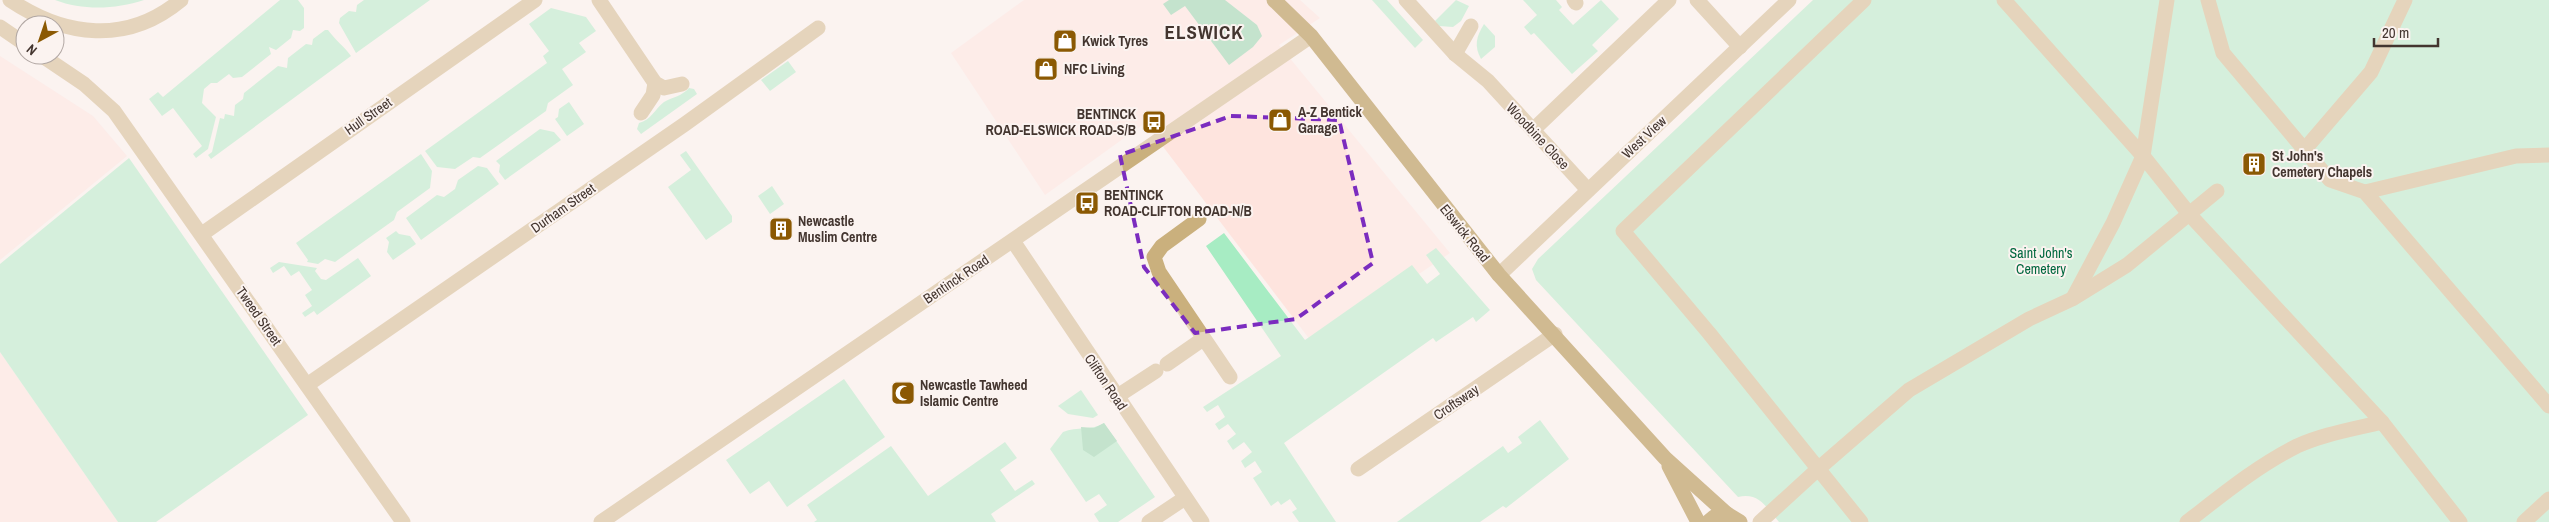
<svg xmlns="http://www.w3.org/2000/svg" width="2549" height="522" viewBox="0 0 2549 522" font-family="'Archivo Narrow',sans-serif">
	<rect width="100%" height="100%" fill="#fbf3f0"/>
	<g fill="#fee4de">
		<path d="M1024,0H1300L1320,18L1279,45L1450,253L1314,345L1145,123L1045,195L951,53Z"/>
		<path d="M0,56L93,116L127,156L0,260Z"/>
		<path d="M0,352L118,522H0Z"/>
	</g>
	<g fill="#a7ecc3">
		<path d="M55,0H144C116,9 84,11 55,0Z"/>
		<path d="M280,0H298L304,8V28L300,31L293,30L291,38L276,50L269,47L271,54L242,77L233,78L229,74L217,83H211L204,89L202,103L216,117L208,149L196,158L193,154L202,146L173,108L162,116L149,99L158,92L163,97Z"/>
		<path d="M364,0H430L356,53L339,23L340,18L349,11L356,12L357,5Z"/>
		<path d="M1372,0H1387L1423,40L1415,48Z"/>
		<path d="M1456,0L1469,6L1461,21L1453,27L1439,26L1435,21Z"/>
		<path d="M1523,0H1556L1562,7L1559,10L1573,25L1601,0L1619,19L1592,45L1598,51L1572,74L1534,33L1531,35L1524,27L1537,15Z"/>
		<path d="M1813,0H2549V522H1779C1766,507 1759,492 1738,497L1536,280L1532,269L1538,259Z"/>
		<path d="M551,8L586,17L596,31L579,43L586,52L562,69L573,85L548,103L546,111L480,158L473,157L455,169L437,167L425,151L547,63L543,56L549,51L529,24Z"/>
		<path d="M1484,24L1495,36V47L1481,59C1474,46 1476,37 1484,24Z"/>
		<path d="M325,30H328C336,41 344,46 351,56L211,159L208,155L212,152L220,118L224,119L225,114L234,116L235,105L243,99L244,93L278,66L287,68L288,58L306,44L312,45L313,39Z"/>
		<path d="M788,61L796,72L770,91L761,80Z"/>
		<path d="M689,88L694,89L697,94L641,134L637,129L639,123C651,120 655,109 664,102C673,97 682,96 689,88Z"/>
		<path d="M569,102L584,124L567,136L555,119L558,117L559,109Z"/>
		<path d="M540,129L554,132L561,140L505,180L499,172L500,165L496,161Z"/>
		<path d="M686,151L732,216V222L706,240L668,187L691,170L680,155Z"/>
		<path d="M421,154L432,171L430,188L397,212L394,220L335,262L325,259L318,264L307,262L308,260L296,243Z"/>
		<path d="M129,158L308,415L156,522H118L0,352V264Z"/>
		<path d="M478,166L487,168L499,184L421,240L406,218L437,195L444,197L455,189L458,180Z"/>
		<path d="M772,186L784,204L770,214L758,196Z"/>
		<path d="M396,231L399,234L410,236L416,244L393,260L387,252L389,242L386,238Z"/>
		<path d="M1224,233L1305,340L1412,265L1427,284L1440,274L1426,255L1436,248L1490,310L1476,322L1473,317L1436,342L1433,338L1284,443L1336,522H1299L1292,512L1297,509L1290,499L1281,505L1278,501L1271,506L1253,478L1262,472L1255,461L1245,468L1241,461L1252,452L1244,442L1233,450L1227,441L1236,434L1228,424L1219,430L1215,424L1225,417L1218,405L1207,412L1203,407L1281,356L1206,246Z"/>
		<path d="M358,258L371,276L317,315L314,311L305,317L302,313L312,306L305,295L312,290L299,271L291,276L284,266L273,273L270,268L279,262L317,268L315,271L321,279L326,280Z"/>
		<path d="M844,379L885,437L787,507L769,481L750,494L726,460Z"/>
		<path d="M1081,390L1098,415L1093,418L1068,414L1058,406Z"/>
		<path d="M1540,420L1569,459L1506,508L1503,506L1480,522H1397L1503,446L1508,453L1522,443L1518,437Z"/>
		<path d="M1104,423L1155,497L1118,522H1099L1094,514L1107,505L1099,494L1086,502L1050,449L1063,432C1077,426 1092,431 1104,423Z"/>
		<path d="M1005,442L1017,458L1000,470L1015,491L1032,480L1035,484L991,514L996,522H814L817,520L807,505L891,446L928,496Z"/>
	</g>
	<g fill="#80d1a3">
		<path d="M1169,0H1225L1257,25L1262,36L1253,47L1229,65L1185,6L1171,15L1163,4Z"/>
		<path d="M1104,423L1117,441L1094,457L1083,450L1081,427L1094,428Z"/>
	</g>
	<g fill="none" stroke-linecap="round" stroke-linejoin="round">
		<g stroke="#cab07d" stroke-width="15">
			<path d="M10,0C65,37 127,45 181,0"/>
			<path d="M599,0L655,83L664,88L682,84"/>
			<path d="M1406,0L1455,54L1488,81L1588,190"/>
			<path d="M1574,0L1576,3"/>
			<path d="M1697,0L1740,47"/>
			<path d="M2004,0L2143,156L2190,215L2382,422L2460,522"/>
			<path d="M2208,0L2223,53L2330,180L2365,192L2549,406"/>
			<path d="M0,27L25,44"/>
			<path d="M1455,54L1471,26"/>
			<path d="M41,55L84,84L114,111L403,522"/>
			<path d="M641,113L653,95L655,83"/>
			<path d="M1533,130L1669,0"/>
			<path d="M2305,149L2371,72L2405,0"/>
			<path d="M2365,192L2516,156L2549,155"/>
			<path d="M1199,219L1162,246L1154,257L1159,272L1230,377"/>
			<path d="M202,234L535,0"/>
			<path d="M1013,241L1202,522"/>
			<path d="M1499,275L1789,0"/>
			<path d="M2073,298L2113,223L2143,156L2167,0"/>
			<path d="M1167,364L1203,339"/>
			<path d="M307,385L685,124L818,28"/>
			<path d="M1116,397L1156,371"/>
			<path d="M1358,469L1555,334"/>
			<path d="M601,522L1311,36"/>
			<path d="M1149,522L1185,498"/>
			<path d="M1760,522L1818,469L1909,390L2029,319L2072,299L2127,265L2217,191"/>
			<path d="M1861,522L1709,333L1623,231L1864,0"/>
			<path d="M2187,522C2222,495 2257,466 2297,446C2323,434 2354,429 2382,422"/>
			<path d="M2524,522L2549,499"/>
		</g>
		<g stroke="#9c761d" stroke-width="15">
			<path d="M1274,0L1311,36L1499,275L1665,458L1727,514"/>
			<path d="M1669,466L1698,522"/>
			<path d="M1708,522L1714,517L1727,514L1740,522"/>
		</g>
	</g>
	<path d="M0 0H2549V522H0ZM1231,116L1339,120L1373,263L1296,319L1195,333L1144,267L1120,155Z" fill="#fbf3f0" fill-opacity=".55" fill-rule="evenodd"/>
	<path fill="none" stroke="#7b2cbf" stroke-width="4" stroke-dasharray="10 6" stroke-linejoin="round" d="M1231,116L1339,120L1373,263L1296,319L1195,333L1144,267L1120,155Z"/>
	<defs>
		<g id="shop-square" transform="scale(1.25)"><rect x="-9" y="-9" width="18" height="18" rx="4" fill="#8b5903" stroke="#fbf3f0"/><path d="M-5-2.5h2.3a2.7 3.5 0 0 1 5.4 0H5L5.5 6h-11ZM-1.5-2.5h3a1.5 2.3 0 0 0-3 0Z" fill="#fff"/></g>
		<g id="bus-square" transform="scale(1.25)"><rect x="-9" y="-9" width="18" height="18" rx="4" fill="#8b5903" stroke="#fbf3f0"/><path d="M-5-6H5V4H4V6H2V4H-2V6H-4V4H-5ZM-3.5-4V0h7V-4ZM-3.5 1.2v1.5H-2V1.2ZM2 1.2v1.5H3.5V1.2Z" fill="#fff"/></g>
		<g id="building-square" transform="scale(1.25)"><rect x="-9" y="-9" width="18" height="18" rx="4" fill="#8b5903" stroke="#fbf3f0"/><path d="M-4-6H4V6H1V3H-1V6H-4ZM-2.5-4.3h1.7v1.8h-1.7ZM.8-4.3h1.7v1.8H.8ZM-2.5-1h1.7V.8h-1.7ZM.8-1h1.7V.8H.8Z" fill="#fff"/></g>
		<g id="mosque-square" transform="scale(1.25)"><rect x="-9" y="-9" width="18" height="18" rx="4" fill="#8b5903" stroke="#fbf3f0"/><path d="M3.5-4.9A6 6 0 1 0 3.5 4.9A5 5 0 1 1 3.5-4.9Z" fill="#fff"/></g>
	</defs>
	<g fill-rule="evenodd">
		<use href="#shop-square" x="1065" y="41"/>
		<use href="#shop-square" x="1046" y="69"/>
		<use href="#shop-square" x="1280" y="120"/>
		<use href="#bus-square" x="1154" y="122"/>
		<use href="#building-square" x="2254" y="164"/>
		<use href="#bus-square" x="1087" y="203"/>
		<use href="#building-square" x="781" y="229"/>
		<use href="#mosque-square" x="903" y="393"/>
	</g>
	<g text-anchor="middle" dominant-baseline="central" stroke-width="4" stroke-linejoin="round" paint-order="stroke">
		<g font-size="14" font-weight="bold" fill="#43352f" stroke="#fbf3f0" text-anchor="start">
			<text x="1082" y="41">Kwick Tyres</text>
			<text x="1064" y="69">NFC Living</text>
			<text x="1298" y="112">A-Z Bentick<tspan x="1298" dy="16">Garage</tspan></text>
			<text x="1136" y="114" text-anchor="end">BENTINCK<tspan x="1136" dy="16">ROAD-ELSWICK ROAD-S/B</tspan></text>
			<text x="2272" y="156">St John's<tspan x="2272" dy="16">Cemetery Chapels</tspan></text>
			<text x="1104" y="195">BENTINCK<tspan x="1104" dy="16">ROAD-CLIFTON ROAD-N/B</tspan></text>
			<text x="798" y="221">Newcastle<tspan x="798" dy="16">Muslim Centre</tspan></text>
			<text x="920" y="385">Newcastle Tawheed<tspan x="920" dy="16">Islamic Centre</tspan></text>
		</g>
		<g font-size="14" fill="#43352f" stroke="#fbf3f0">
			<text transform="translate(368 116) rotate(-35)">Hull Street</text>
			<text transform="translate(1538 136) rotate(47)">Woodbine Close</text>
			<text transform="translate(1644 137) rotate(-43)">West View</text>
			<text transform="translate(563 208) rotate(-35)">Durham Street</text>
			<text transform="translate(1465 233) rotate(51)">Elswick Road</text>
			<text transform="translate(956 279) rotate(-34)">Bentinck Road</text>
			<text transform="translate(259 316) rotate(55)">Tweed Street</text>
			<text transform="translate(1106 382) rotate(56)">Clifton Road</text>
			<text transform="translate(1456 402) rotate(-34)">Croftsway</text>
		</g>
		<g font-size="14" fill="#00683f" stroke="#fbf3f0">
			<text x="2041" y="253">Saint John's<tspan x="2041" dy="16">Cemetery</tspan></text>
		</g>
		<g font-size="19" font-weight="bold" letter-spacing="1" fill="#43352f" stroke="#fbf3f0">
			<text x="1204" y="32">ELSWICK</text>
		</g>
	</g>
	<g transform="translate(40 40) rotate(220)"><circle r="24" fill="#fbf3f0" stroke="#b1a7a3"/>
	<path d="M0-4L9 19L0 12L-9 19Z" fill="#8b5903"/>
	<text y="-8" font-size="14" font-weight="bold" text-anchor="middle" fill="#43352f">N</text>
	</g>
	<path d="M2374 38v8h64v-8" fill="none" stroke="#43352f" stroke-width="2.5"/>
	<text x="2382" y="38" font-size="15" fill="#43352f" stroke="#fbf3f0" stroke-width="4" paint-order="stroke">20 m</text>
</svg>
